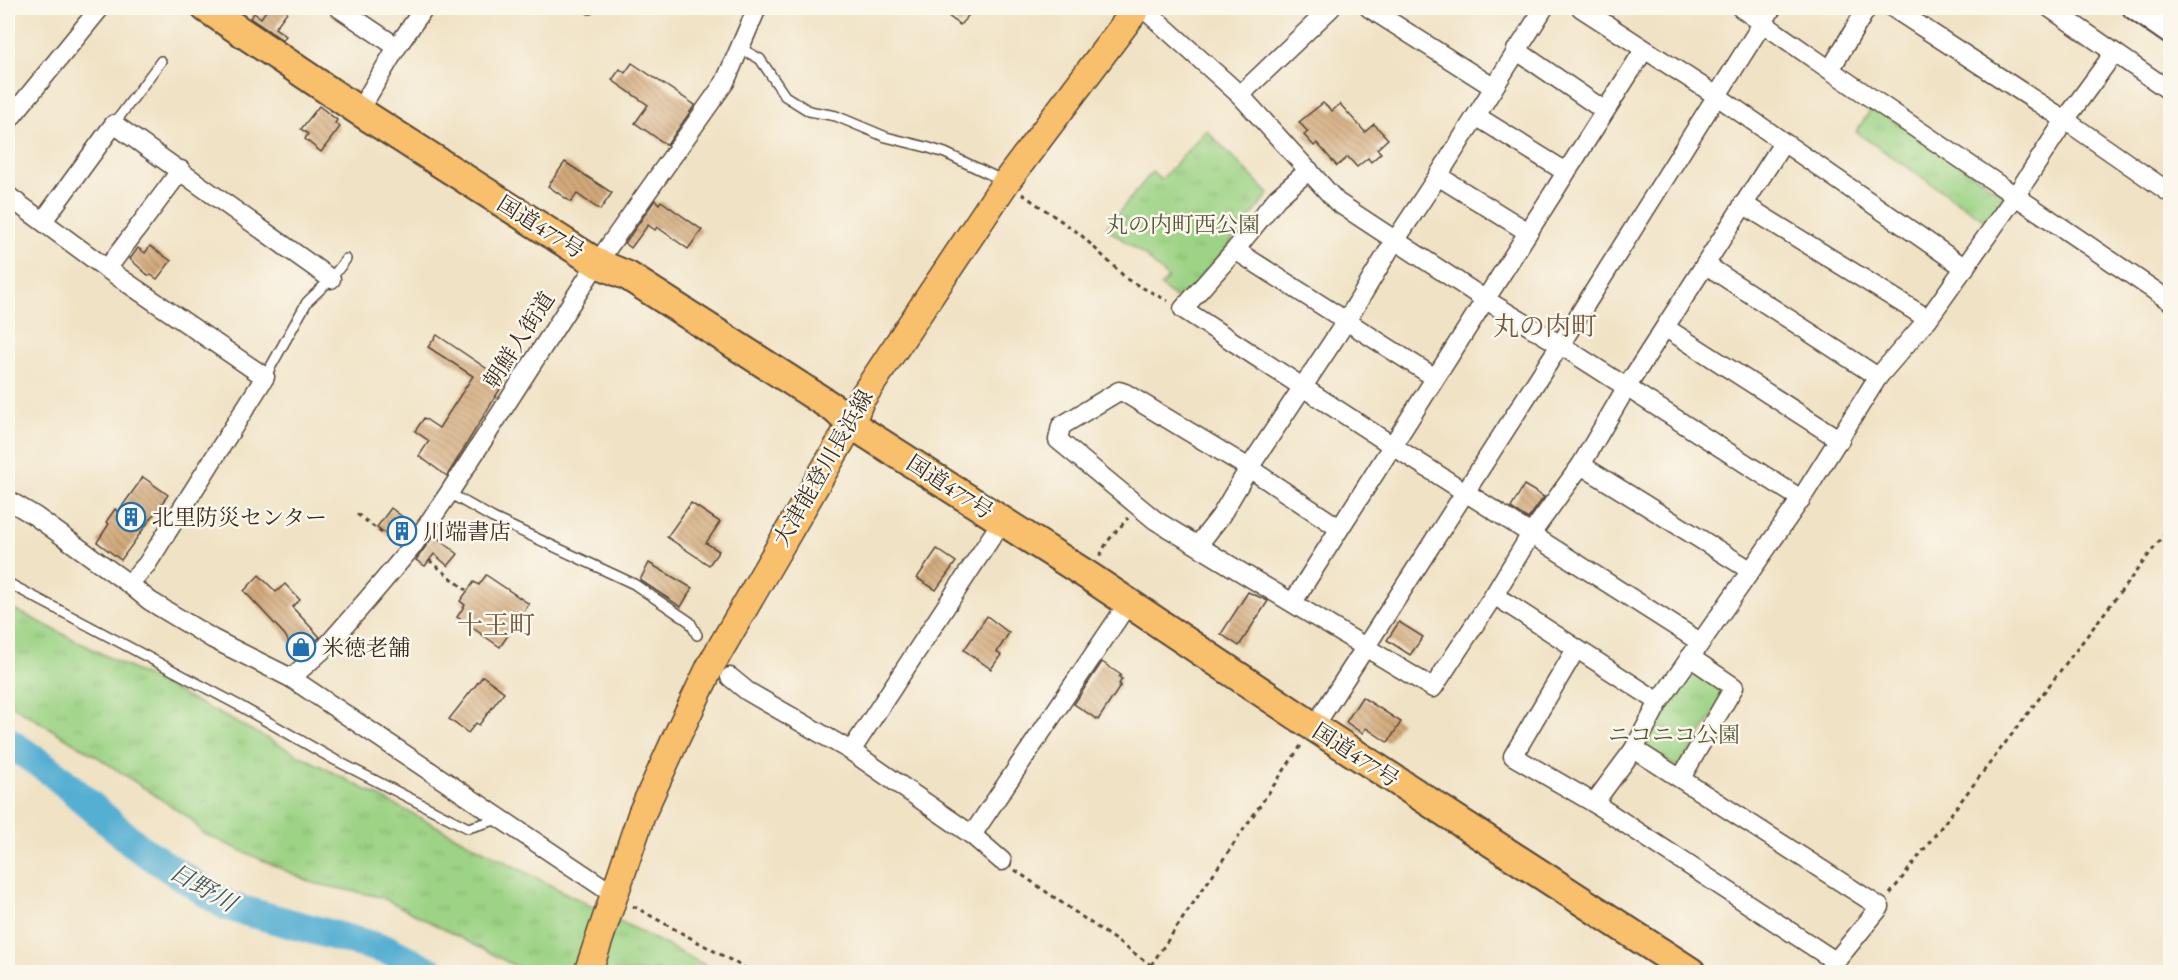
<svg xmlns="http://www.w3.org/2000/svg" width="2178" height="980" viewBox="0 0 2178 980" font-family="'EB Garamond','Noto Serif JP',serif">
	<defs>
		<pattern id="grass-tufts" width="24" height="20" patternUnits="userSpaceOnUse" patternTransform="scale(1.5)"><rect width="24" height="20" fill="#9dd385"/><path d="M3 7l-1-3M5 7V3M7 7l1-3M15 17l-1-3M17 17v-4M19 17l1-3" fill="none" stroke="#88b572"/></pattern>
		<pattern id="building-back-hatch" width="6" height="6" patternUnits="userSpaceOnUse" patternTransform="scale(1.5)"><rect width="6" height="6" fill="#d3a97a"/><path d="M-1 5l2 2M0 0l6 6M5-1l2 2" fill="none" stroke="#ac8a63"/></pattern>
	</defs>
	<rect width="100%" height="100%" fill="#fbf7ec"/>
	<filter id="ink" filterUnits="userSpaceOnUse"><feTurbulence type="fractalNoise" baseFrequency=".0167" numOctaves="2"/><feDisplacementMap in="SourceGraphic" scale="12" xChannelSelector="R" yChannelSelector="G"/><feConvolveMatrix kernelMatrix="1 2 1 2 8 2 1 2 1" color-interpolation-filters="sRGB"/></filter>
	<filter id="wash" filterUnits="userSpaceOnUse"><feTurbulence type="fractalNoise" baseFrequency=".008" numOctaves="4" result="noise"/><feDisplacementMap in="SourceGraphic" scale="24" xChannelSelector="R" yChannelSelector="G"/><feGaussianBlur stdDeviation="1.35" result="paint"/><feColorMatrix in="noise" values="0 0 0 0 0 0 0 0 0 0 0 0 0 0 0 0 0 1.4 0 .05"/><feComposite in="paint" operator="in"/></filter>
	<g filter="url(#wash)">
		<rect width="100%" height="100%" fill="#f0e2c4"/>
		<g fill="url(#grass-tufts)" stroke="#6c7e52" stroke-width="1.5">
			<path d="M1876,109L2002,194V200L1986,221L1856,132L1870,111Z"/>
			<path d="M1206,130L1269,194L1188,296L1175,298L1161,286L1168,278L1143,254L1106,228L1152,172L1161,180Z"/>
			<path d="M8,606L222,715L718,972H527L381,897L313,883L202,833L192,820L96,756L8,703Z"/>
			<path d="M1693,664L1727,693L1680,768L1645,750L1643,740Z"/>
		</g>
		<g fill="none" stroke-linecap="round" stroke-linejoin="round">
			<path stroke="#55afd2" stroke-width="30" d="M8,742L52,772L139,848L227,906L390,951L431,972"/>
		</g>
		<g id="blocks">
			<g fill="url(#building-back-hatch)">
				<path d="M268,8H290L275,28L286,36L283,40L250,18L254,13L261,18Z"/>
				<path d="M938,8H975L960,25Z"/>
				<path d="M632,63L695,105L667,145L635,123L648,105L612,80L620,69L625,73Z"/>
				<path d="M1323,103L1332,111L1340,104L1365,132L1374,124L1388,139L1377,149L1381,153L1371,162L1368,158L1357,167L1348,157L1337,166L1317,143L1314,146L1304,135L1308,132L1299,122Z"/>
				<path d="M319,106L337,120L335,123L340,127L321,152L305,139L308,134L301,129Z"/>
				<path d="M565,162L612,193L600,210L577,194L571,202L548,186Z"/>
				<path d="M655,200L659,204L661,201L702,230L688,249L657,227L655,230L648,225L631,248L625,243Z"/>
				<path d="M150,246L171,261L157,279L151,275L149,276L130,259L138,248L145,253Z"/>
				<path d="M437,335L505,381L447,476L419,456L429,441L415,431L424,418L439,428L473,376L428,347Z"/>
				<path d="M143,477L168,495L121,560L97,542L109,524L106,522L115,509L118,512Z"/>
				<path d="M1524,485L1544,497L1528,519L1511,508Z"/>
				<path d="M691,503L720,522L706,543L719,551L709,565L667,537Z"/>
				<path d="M391,508L413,525L400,544L377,527Z"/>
				<path d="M434,535L458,554L448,566L434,554L425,566L416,560Z"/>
				<path d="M937,549L956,562L936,590L917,578Z"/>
				<path d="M649,563L692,588L681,607L640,580Z"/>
				<path d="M259,575L276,592L285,584L300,600L292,607L320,637L297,658L285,635L244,591Z"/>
				<path d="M486,575L529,604L500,647L457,617L465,605L460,601L474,582L479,585Z"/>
				<path d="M1248,592L1268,601L1239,646L1221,634Z"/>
				<path d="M987,616L1009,633L997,652L1001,655L991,669L964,650Z"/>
				<path d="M1399,622L1423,637L1410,655L1387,640Z"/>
				<path d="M1102,662L1121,675L1119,677L1122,679L1119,684L1121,685L1098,720L1074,704Z"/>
				<path d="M483,676L504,692L479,725L476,723L468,733L449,719Z"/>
				<path d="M1362,697L1401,722L1389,741L1387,742L1366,728L1362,733L1346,722Z"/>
			</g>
		</g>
	</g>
	<g filter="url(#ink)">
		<use href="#blocks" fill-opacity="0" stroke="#564637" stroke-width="1.5"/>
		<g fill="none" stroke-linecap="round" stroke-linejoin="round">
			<g stroke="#564637" stroke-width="12">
				<g id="service">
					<path d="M590,9L591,8"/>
					<path d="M740,48L760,59L785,96L809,111L836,116L886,137L926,147L945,153L1004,181"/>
					<path d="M114,124L161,61"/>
					<path d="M265,377L307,302L331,279L346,259"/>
					<path d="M449,493L493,518L634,584L690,622L697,635"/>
					<path d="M8,583L240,706L335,760L468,828L499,819"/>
				</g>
			</g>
			<g stroke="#564637" stroke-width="21">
				<g id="minor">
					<path d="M339,8L397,47"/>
					<path d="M1143,8L1240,95L1337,202L1486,300L1559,344L1801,499"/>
					<path d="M1369,8L1493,87"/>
					<path d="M1581,8L1717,96L1965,268"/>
					<path d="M1741,8L1830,70L2170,301"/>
					<path d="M1893,8L2065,120L2170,193"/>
					<path d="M2050,8L2170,91"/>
					<path d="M1516,50L1605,111"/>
					<path d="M1830,70L1867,8"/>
					<path d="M1240,95L1331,8"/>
					<path d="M359,111L397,47L424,8"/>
					<path d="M1476,116L1566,172"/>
					<path d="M8,121L100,8"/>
					<path d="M1309,170L1277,198L1235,250L1183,309L1393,446L1700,642"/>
					<path d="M1438,176L1528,232"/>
					<path d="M8,196L107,269L265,377L147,564L129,584L35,516L8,500"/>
					<path d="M1743,204L1928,319"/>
					<path d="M43,221L114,124L331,279"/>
					<path d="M1235,250L1434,377"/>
					<path d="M1706,265L1878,377"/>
					<path d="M107,269L181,170"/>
					<path d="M1666,328L1840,440"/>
					<path d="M1581,465L1750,570"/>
					<path d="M1339,528L1249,468L1125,393L1119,391L1061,426L1058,440L1155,520L1433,688L1494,595L1531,534L1581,465L1626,388L1783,143"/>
					<path d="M1198,545L1220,517L1249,468L1347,320L1389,250L1438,176L1544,8"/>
					<path d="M129,584L150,601L213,639L291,678L613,894"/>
					<path d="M1494,595L1659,702"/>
					<path d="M1293,602L1644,50"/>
					<path d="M1576,649L1513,756L1594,803L1835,961"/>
					<path d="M730,677L747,691L851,751L972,835L1002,861"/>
					<path d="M291,678L326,647L367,600L412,547L449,493L597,263L725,82L757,8"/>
					<path d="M1314,727L1567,334L1772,8"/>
					<path d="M1634,749L1880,907L1827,972"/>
					<path d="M851,751L1002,521"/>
					<path d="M1681,778L1734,687L1690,657"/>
					<path d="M1594,803L1634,749L1659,702L1801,499L1878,377L1928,319L2016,195L2065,120L2114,53"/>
					<path d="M972,835L1129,602"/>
				</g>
			</g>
			<g stroke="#564637" stroke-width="26">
				<path id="tertiary" d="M2134,8L2170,33"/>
			</g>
			<g stroke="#564637" stroke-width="30">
				<path id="primary" d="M588,972L642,813L677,736L711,665L851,424L860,401L1006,182L1137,8"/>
			</g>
			<g stroke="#564637" stroke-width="32">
				<path id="trunk" d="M206,8L359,111L597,263L628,276L835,409L851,424L1090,577L1314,727L1691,972"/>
			</g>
			<g stroke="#564637" stroke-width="3" stroke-dasharray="4.5 4.5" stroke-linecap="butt">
				<path d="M1022,194L1080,234L1128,280L1168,301"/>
				<path d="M357,514L394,542"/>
				<path d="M1100,556L1107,542L1128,518"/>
				<path d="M429,560L466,590"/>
				<path d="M1015,870L1161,972"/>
				<path d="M1890,894L2170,527"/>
				<path d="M633,906L752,972"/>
				<path d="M1151,965L1302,744"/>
			</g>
			<use href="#service" stroke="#fff" stroke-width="9"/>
			<use href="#minor" stroke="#fff" stroke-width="18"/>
			<use href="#tertiary" stroke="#fff" stroke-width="22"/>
			<use href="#primary" stroke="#f8bf6c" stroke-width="27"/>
			<use href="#trunk" stroke="#f8bf6c" stroke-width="28"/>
		</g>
	</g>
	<defs>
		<g id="building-ring" transform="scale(1.5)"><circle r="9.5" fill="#fbf7ec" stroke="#1f6fb2" stroke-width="1.5"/><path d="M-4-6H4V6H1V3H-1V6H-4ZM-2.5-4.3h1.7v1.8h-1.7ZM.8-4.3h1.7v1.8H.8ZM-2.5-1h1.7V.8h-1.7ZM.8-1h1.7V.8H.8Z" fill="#1f6fb2"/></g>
		<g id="shop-ring" transform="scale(1.5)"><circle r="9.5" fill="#fbf7ec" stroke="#1f6fb2" stroke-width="1.5"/><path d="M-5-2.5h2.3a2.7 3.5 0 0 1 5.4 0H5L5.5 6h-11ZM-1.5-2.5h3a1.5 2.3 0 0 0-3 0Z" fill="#1f6fb2"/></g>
	</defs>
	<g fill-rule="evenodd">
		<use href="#building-ring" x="131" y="517"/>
		<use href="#building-ring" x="402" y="531"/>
		<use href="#shop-ring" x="301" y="647"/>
	</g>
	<g text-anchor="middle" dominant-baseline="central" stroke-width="5" stroke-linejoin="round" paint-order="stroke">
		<g font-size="22" fill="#545438" stroke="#fbf7ec">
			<text x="1183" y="224">丸の内町西公園</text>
			<text x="1674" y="734">ニコニコ公園</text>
		</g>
		<g font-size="22" fill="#3b2a1e" stroke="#fbf7ec">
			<text transform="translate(541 227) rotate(32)">国道477号</text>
			<text transform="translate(519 340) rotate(-57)">朝鮮人街道</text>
			<text transform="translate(823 468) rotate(-60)">大津能登川長浜線</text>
			<text transform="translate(950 487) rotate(33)">国道477号</text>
			<text transform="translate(1356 755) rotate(33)">国道477号</text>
		</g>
		<g font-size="22" fill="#3b2a1e" stroke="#fbf7ec" text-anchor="start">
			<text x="152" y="517">北里防災センター</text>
			<text x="423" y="531">川端書店</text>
			<text x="322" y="647">米徳老舗</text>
		</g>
		<g font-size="24" font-style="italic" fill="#44595d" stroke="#fbf7ec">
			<text transform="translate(203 887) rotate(30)">日野川</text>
		</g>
		<g font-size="26" fill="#70563e" stroke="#fbf7ec">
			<text x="1545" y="326">丸の内町</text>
			<text x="496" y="625">十王町</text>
		</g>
	</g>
	<rect width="2178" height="980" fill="none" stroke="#fbf7ec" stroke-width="30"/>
</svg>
